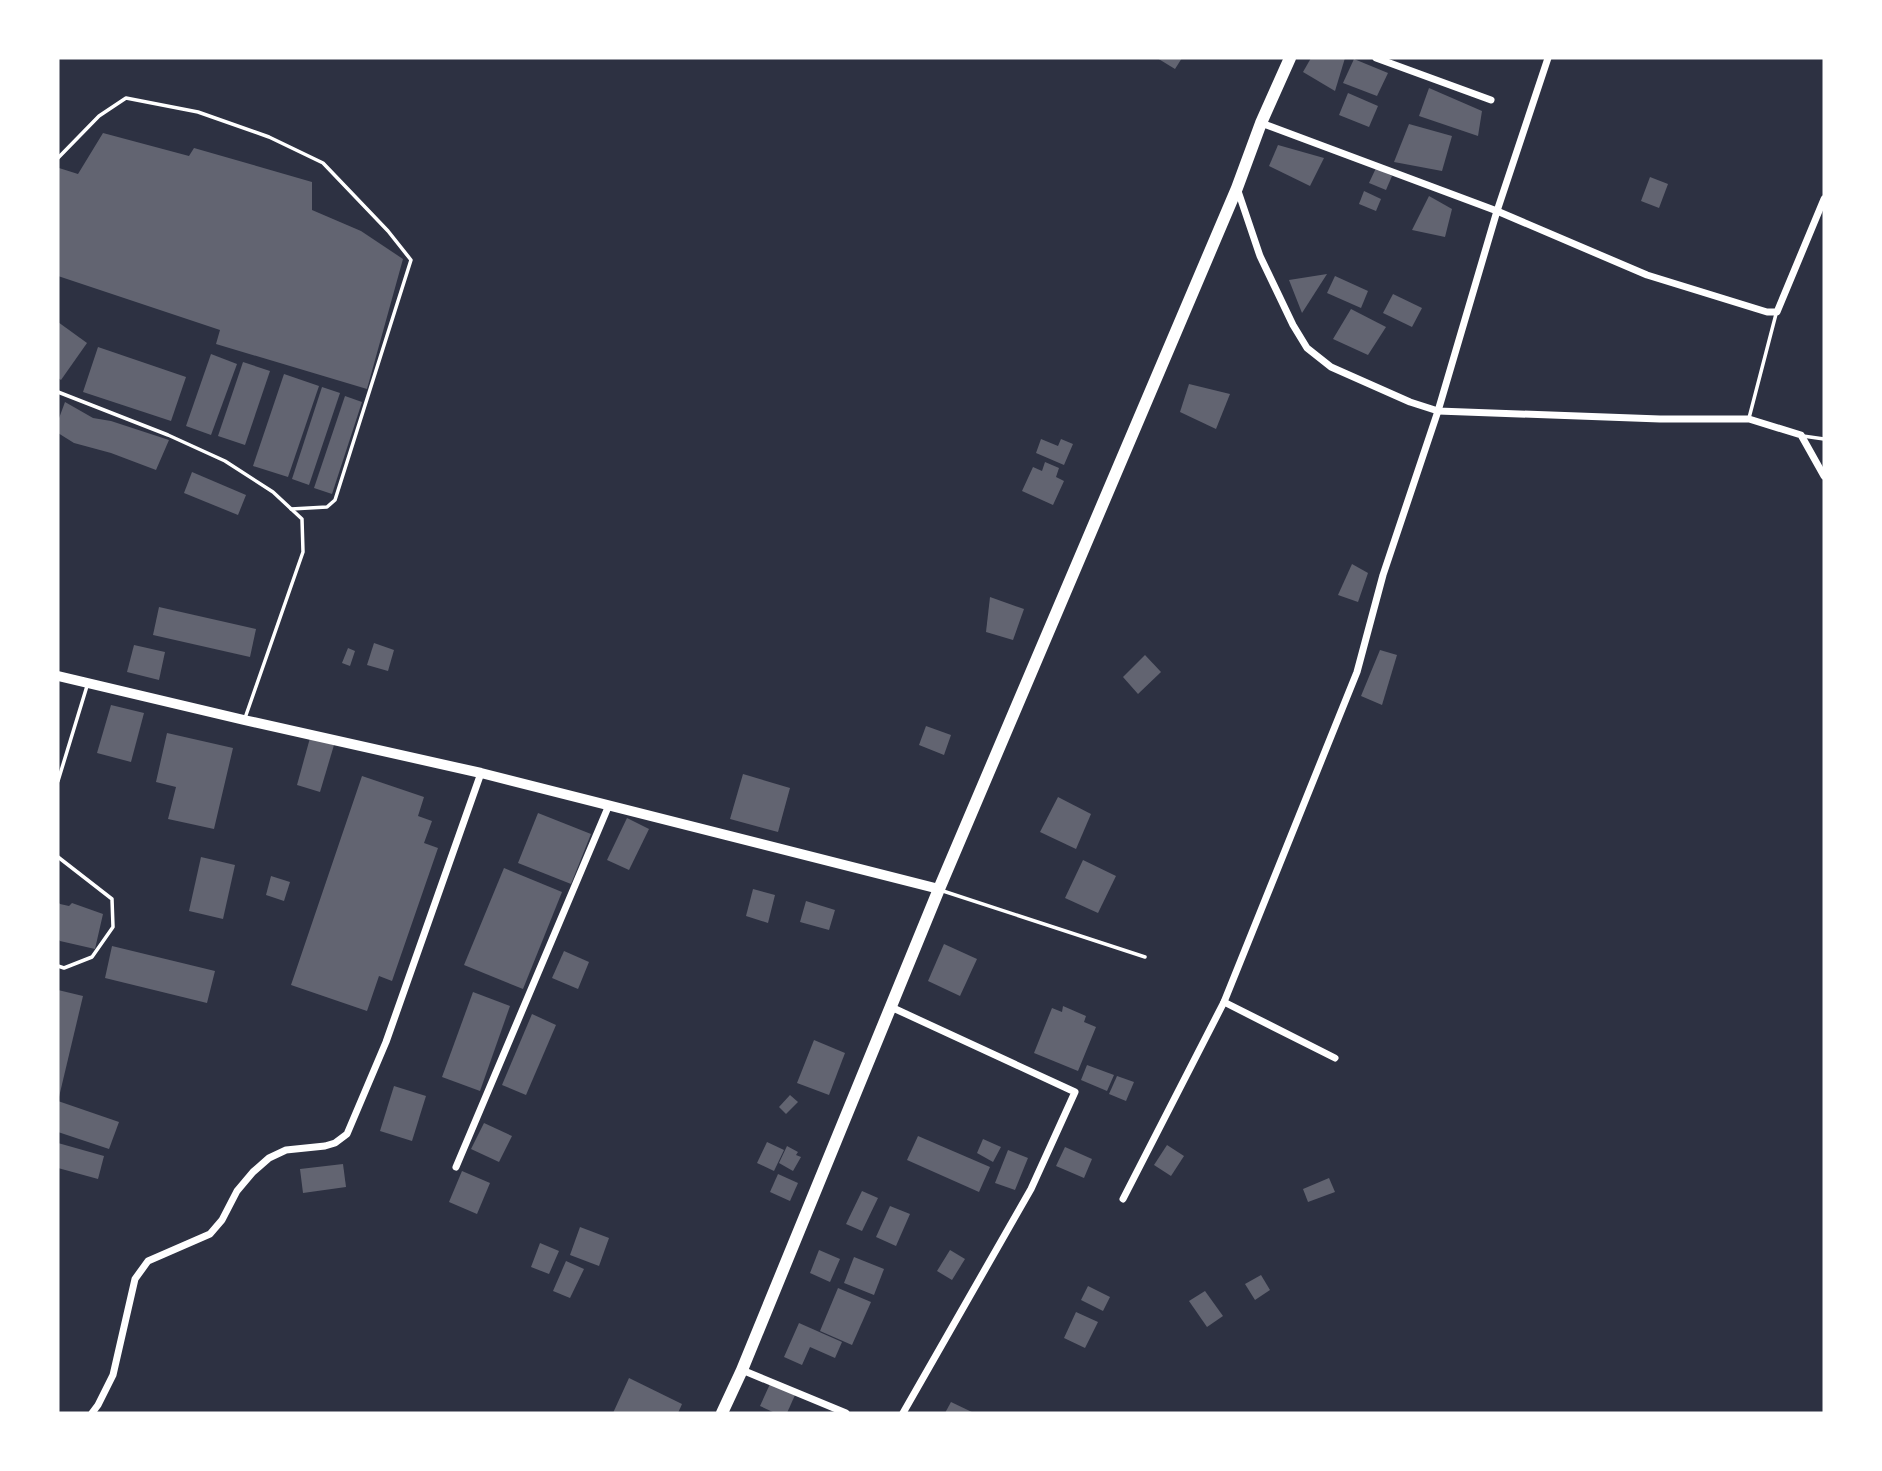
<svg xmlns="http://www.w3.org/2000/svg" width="1882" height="1471" viewBox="0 0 1882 1471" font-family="'Public Sans',sans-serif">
	<rect width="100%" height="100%" fill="#2d3142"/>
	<g fill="#626471">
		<path d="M1157,58H1182L1175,69Z"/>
		<path d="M1311,58H1345L1335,91L1303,72Z"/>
		<path d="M1354,59L1388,73L1377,96L1343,83Z"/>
		<path d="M1429,88L1482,111L1478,136L1419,116Z"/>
		<path d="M1348,93L1378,106L1369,127L1339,115Z"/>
		<path d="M1409,124L1452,136L1442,171L1394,162Z"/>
		<path d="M103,133L189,156L194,148L312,182V210L361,231L403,259L367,389L216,344L220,330L58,276V172L59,168L78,174Z"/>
		<path d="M1278,145L1324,158L1310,186L1269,166Z"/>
		<path d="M1376,168L1392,176L1386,190L1369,183Z"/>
		<path d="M1650,177L1668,184L1659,208L1641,201Z"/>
		<path d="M1364,191L1381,199L1376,211L1359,204Z"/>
		<path d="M1429,196L1452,209L1445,237L1412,230Z"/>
		<path d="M1327,274L1302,313L1289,280Z"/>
		<path d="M1335,276L1368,291L1361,308L1327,293Z"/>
		<path d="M1393,294L1422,308L1412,327L1383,313Z"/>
		<path d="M1351,309L1386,327L1368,355L1333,339Z"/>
		<path d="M58,322L87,343L61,380L58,378Z"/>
		<path d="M98,347L186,377L171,421L83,392Z"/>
		<path d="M211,354L237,364L211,435L186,426Z"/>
		<path d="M243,362L270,371L245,445L218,436Z"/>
		<path d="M284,374L319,386L288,477L253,466Z"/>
		<path d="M1189,384L1230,394L1216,429L1180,412Z"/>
		<path d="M322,387L340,393L309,485L292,479Z"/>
		<path d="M345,396L362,402L332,494L314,488Z"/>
		<path d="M65,402L93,418L111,421L169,440L156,470L111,453L74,443L58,433V421Z"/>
		<path d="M1041,439L1058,446L1061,439L1073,444L1064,465L1036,453Z"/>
		<path d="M1045,462L1059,468L1056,477L1064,481L1053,505L1022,491L1033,467L1042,471Z"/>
		<path d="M192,472L246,495L238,515L184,493Z"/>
		<path d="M1352,564L1368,573L1358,602L1338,595Z"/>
		<path d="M990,597L1024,609L1013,640L986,632Z"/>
		<path d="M159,607L256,629L250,657L153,635Z"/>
		<path d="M374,643L394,650L388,671L367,665Z"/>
		<path d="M134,645L165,652L159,680L127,672Z"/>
		<path d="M348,648L355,651L350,666L342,663Z"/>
		<path d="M1380,650L1397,655L1382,705L1361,696Z"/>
		<path d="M1145,655L1161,672L1138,694L1123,677Z"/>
		<path d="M111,705L144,713L131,762L97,753Z"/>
		<path d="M926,726L951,735L944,755L919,745Z"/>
		<path d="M167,733L233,748L214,829L168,819L176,787L156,782Z"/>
		<path d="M310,738L334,745L320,792L297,785Z"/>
		<path d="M743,774L790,788L778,832L730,819Z"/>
		<path d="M362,776L424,797L418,816L432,821L424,843L438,848L392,981L379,976L367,1011L291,985Z"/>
		<path d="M1058,797L1091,814L1076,849L1040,832Z"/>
		<path d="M538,813L591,834L571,884L518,863Z"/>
		<path d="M627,818L649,829L629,870L607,860Z"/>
		<path d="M201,857L235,865L223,919L189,911Z"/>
		<path d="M1083,860L1116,876L1098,913L1065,898Z"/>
		<path d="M504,868L562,892L523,989L464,965Z"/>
		<path d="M271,876L290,882L284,901L266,895Z"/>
		<path d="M753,889L775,895L768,923L746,916Z"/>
		<path d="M806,901L835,910L829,930L800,922Z"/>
		<path d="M58,902L60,904L69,906L72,903L103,914L95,949L60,941L58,939Z"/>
		<path d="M944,944L977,959L960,996L928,981Z"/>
		<path d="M112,946L215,971L207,1003L105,978Z"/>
		<path d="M564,951L589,962L578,989L552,978Z"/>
		<path d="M58,990L83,996L59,1097H58Z"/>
		<path d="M473,992L510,1006L480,1091L442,1077Z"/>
		<path d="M1063,1006L1086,1016L1084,1022L1096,1027L1078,1071L1034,1053L1052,1008L1062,1012Z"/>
		<path d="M532,1014L556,1025L526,1095L502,1085Z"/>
		<path d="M814,1040L845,1053L829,1095L797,1083Z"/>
		<path d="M1087,1065L1114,1075L1107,1091L1081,1080Z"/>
		<path d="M1117,1076L1134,1082L1126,1101L1109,1094Z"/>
		<path d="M394,1086L426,1096L412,1141L380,1131Z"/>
		<path d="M790,1095L798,1102L786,1114L779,1107Z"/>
		<path d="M58,1101L119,1122L109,1149L58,1132Z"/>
		<path d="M484,1123L512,1136L499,1162L471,1149Z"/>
		<path d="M918,1136L990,1167L979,1192L907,1160Z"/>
		<path d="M983,1139L1001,1147L993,1162L977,1153Z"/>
		<path d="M767,1142L784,1150L774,1171L757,1163Z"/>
		<path d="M58,1143L104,1156L98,1179L58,1168Z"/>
		<path d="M1167,1145L1184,1156L1171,1176L1154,1165Z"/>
		<path d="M787,1146L798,1152L796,1155L801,1157L793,1171L779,1163Z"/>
		<path d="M1065,1147L1092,1159L1084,1178L1056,1166Z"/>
		<path d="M1008,1150L1028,1158L1015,1190L995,1183Z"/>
		<path d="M343,1164L346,1187L303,1193L300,1169Z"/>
		<path d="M462,1171L490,1183L477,1214L449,1202Z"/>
		<path d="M778,1174L798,1183L790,1201L770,1192Z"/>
		<path d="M1329,1178L1335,1192L1308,1202L1303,1189Z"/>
		<path d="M862,1191L878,1198L862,1231L846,1224Z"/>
		<path d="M890,1206L910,1214L896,1246L876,1237Z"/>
		<path d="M580,1227L609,1238L599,1266L570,1255Z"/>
		<path d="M540,1243L559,1251L549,1274L531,1267Z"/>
		<path d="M819,1250L840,1259L830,1282L810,1273Z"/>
		<path d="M950,1250L965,1259L952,1280L937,1271Z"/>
		<path d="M854,1257L884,1269L874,1295L844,1283Z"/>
		<path d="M566,1261L584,1269L570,1298L553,1291Z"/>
		<path d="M1261,1275L1270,1290L1255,1300L1245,1284Z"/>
		<path d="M1088,1286L1110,1297L1103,1311L1081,1300Z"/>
		<path d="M838,1288L871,1302L852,1345L820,1331Z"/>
		<path d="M1205,1291L1223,1316L1207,1327L1189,1301Z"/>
		<path d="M1076,1312L1098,1322L1085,1348L1064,1338Z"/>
		<path d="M799,1323L842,1342L835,1358L810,1347L802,1365L784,1357Z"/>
		<path d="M629,1378L682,1404L678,1413H613Z"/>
		<path d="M770,1384L795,1395L787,1413H775L760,1406Z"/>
		<path d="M951,1402L974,1413H945Z"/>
	</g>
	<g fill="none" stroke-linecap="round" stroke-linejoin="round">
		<g stroke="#fff" stroke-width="3.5">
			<path d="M58,158L99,116L126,98L198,112L269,137L323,163L388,231L411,260L335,500L327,507L291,509"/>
			<path d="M58,392L168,435L225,461L273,492L302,519L303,552L245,718"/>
			<path d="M1749,418L1776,314"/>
			<path d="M1803,436L1824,439"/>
			<path d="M58,781L87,686"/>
			<path d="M58,857L112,899L113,927L92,957L64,968L58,966"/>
			<path d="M940,890L1145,957"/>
		</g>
		<g stroke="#fff" stroke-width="7">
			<path d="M1376,58L1491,100"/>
			<path d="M1261,123L1497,211L1647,275L1767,312H1777L1824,199"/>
			<path d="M1237,188L1260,256L1293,325L1307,348L1331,367L1410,402L1438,411L1660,419H1749L1801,435L1824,476"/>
			<path d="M1224,1002L1335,1058"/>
			<path d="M891,1007L1075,1092L1031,1189L903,1413"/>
			<path d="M456,1167L609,805"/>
			<path d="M1123,1199L1224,1002L1357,672L1383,575L1438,411L1497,211L1548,58"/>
			<path d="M742,1370L846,1413"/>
			<path d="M92,1413L98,1405L113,1375L135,1279L148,1261L210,1234L222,1220L237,1191L253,1172L269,1158L286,1150L325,1146L335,1143L347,1134L386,1042L481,773"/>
		</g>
		<path stroke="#fff" stroke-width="10" d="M58,676L244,720L481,773L939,889"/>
		<path stroke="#fff" stroke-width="12" d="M722,1413L742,1370L939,889L1237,188L1261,123L1290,58"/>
	</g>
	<rect width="1882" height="1471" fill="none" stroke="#ffffff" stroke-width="119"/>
</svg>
